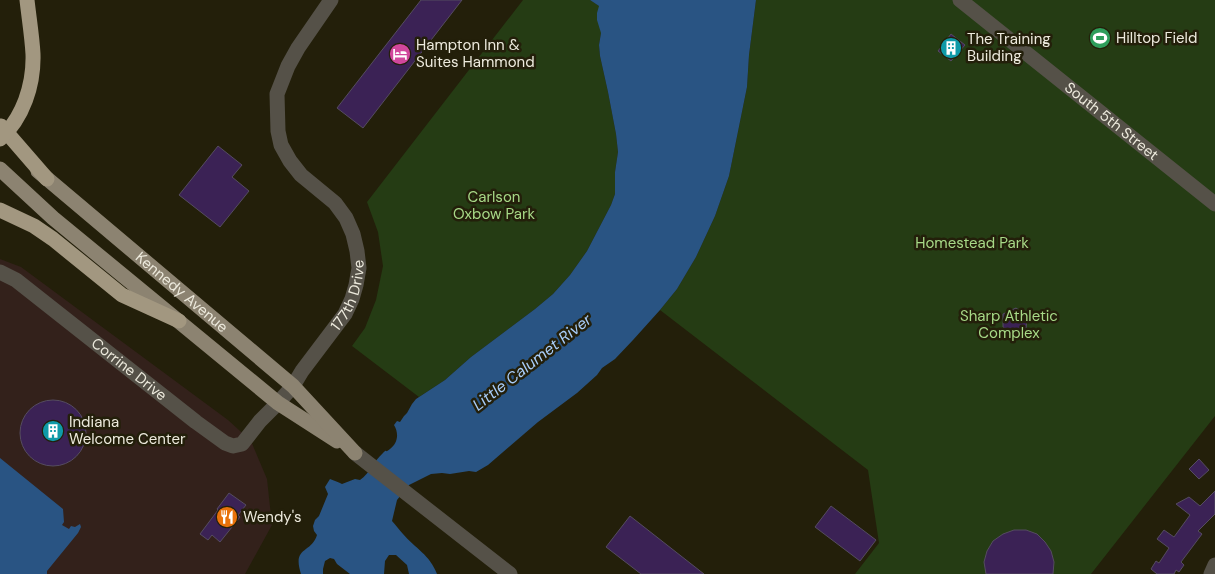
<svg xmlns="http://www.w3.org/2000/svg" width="1215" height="574" viewBox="0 0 1215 574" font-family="'DM Sans',sans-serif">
	<rect width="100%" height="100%" fill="#231f0a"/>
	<path fill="#33211b" d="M0,259L21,267L228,420L251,441L267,479L272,525L245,574H41L0,472Z"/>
	<g fill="#253c14">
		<path d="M523,0H590L599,6L601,33L599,45L600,56L608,92L616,134L618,152L615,172V194L611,205L587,251L570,275L553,294L535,309L471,357L445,380L419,397L352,346L365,328L376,300L383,266L378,232L367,202Z"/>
		<path d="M756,0H1215V416L1091,574H855L879,543L868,470L660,310L677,289L696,257L715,216L729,176L747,87L749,55Z"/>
	</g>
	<g fill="#295483">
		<path d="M590,0H756L749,55L747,87L729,176L715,216L696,257L677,289L660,310L633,340L615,359L602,368L597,375L577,393L538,422L488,465L476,472L469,471L450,474L442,473L431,474L409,485L397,500L392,521C396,525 399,530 403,534C415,548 430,555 437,574H409L407,565L396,555H389L385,561L384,574H350L337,564L334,559L330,558L325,561L323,569V574H301C292,546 311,554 317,535L314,531L313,526L315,520L319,516L328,494L325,487L330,479C334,481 339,482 342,484L355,479L360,480C370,473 374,461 383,453C388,448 384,454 390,449C398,443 399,433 394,425L397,421L400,422L404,416L407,413L412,404L416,399L445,380L471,357L535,309L553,294L570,275L587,251L611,205L615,194V172L618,152L616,134L608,92L600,56L599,45L601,33L597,20V13L599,6Z"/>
		<path d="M0,458L63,509L64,522L62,525L69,529L71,526L75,527L80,524L81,527L78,533L47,571V574H0Z"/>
	</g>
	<g fill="#3b2255" stroke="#554c60">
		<path d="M421,0H462L363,128L337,108Z"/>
		<path d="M951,34L965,45L951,61L938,51Z"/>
		<path d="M218,146L242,165L232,177L249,191L220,227L179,195Z"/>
		<path d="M1016,308L1027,316L1026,329L1014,336L1003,327V314Z"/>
		<circle cx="53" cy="433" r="33"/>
		<path d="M1199,459L1209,470L1199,479L1189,469Z"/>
		<path d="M1215,491V514L1198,531L1202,534L1181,562L1184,565L1179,572L1176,570L1174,574H1157L1151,569L1156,561L1159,563L1169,548L1157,539L1164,530L1174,537L1190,515L1176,504L1189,497L1200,506Z"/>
		<path d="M229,493L246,505L238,515L240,517L220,542L212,535L208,540L200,534L218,510L217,509Z"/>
		<path d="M831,506L876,540L860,561L815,527Z"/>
		<path d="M630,516L704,574H641L606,547Z"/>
		<path d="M1014,530H1026L1037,534L1045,542L1051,551L1054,562L1053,574H986L984,562L987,551L993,541L1003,534Z"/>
	</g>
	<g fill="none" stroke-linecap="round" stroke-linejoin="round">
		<g stroke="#555148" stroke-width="15">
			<path id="s1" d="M960,0L1215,204"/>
			<path id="s2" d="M0,272L16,280L196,422L225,443L233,446L242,444L260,421L278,403L293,386L302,371L345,314L352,299L356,285L359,268L357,251L353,234L346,218L335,203L301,175L290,161L281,145L278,131L277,94L288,66L298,48L331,0"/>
			<path d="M355,453L510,574"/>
			<path d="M1211,574L1215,565"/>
		</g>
		<g stroke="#8c8371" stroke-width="15">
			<path d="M0,169L53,218L278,403L337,441"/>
			<path id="s3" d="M38,171L293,386L355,453"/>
		</g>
		<g stroke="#a29780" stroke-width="15">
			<path d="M1,126L47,179"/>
			<path d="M0,139C23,118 34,85 33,54C32,36 29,18 27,0"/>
			<path d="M0,210L34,226L53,239L122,295L179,321"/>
		</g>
	</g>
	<defs>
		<g id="stadium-disc" transform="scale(1.125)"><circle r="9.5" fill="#2e9e5b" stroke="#231f0a"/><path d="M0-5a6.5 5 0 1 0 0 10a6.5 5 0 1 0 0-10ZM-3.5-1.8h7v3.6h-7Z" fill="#fff"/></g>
		<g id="building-disc" transform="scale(1.125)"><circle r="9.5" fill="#0f9aa8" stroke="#231f0a"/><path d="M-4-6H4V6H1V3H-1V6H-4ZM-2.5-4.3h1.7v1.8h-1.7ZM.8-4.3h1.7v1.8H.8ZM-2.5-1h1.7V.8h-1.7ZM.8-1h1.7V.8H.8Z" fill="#fff"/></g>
		<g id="hotel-disc" transform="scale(1.125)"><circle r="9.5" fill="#d1479c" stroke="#231f0a"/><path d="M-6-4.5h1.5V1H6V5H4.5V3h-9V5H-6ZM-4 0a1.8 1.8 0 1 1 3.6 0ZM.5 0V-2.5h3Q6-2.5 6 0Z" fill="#fff"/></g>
		<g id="restaurant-disc" transform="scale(1.125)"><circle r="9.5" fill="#e8710a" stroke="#231f0a"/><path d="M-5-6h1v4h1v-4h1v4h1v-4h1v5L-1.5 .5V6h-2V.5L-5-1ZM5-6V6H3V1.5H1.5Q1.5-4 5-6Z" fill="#fff"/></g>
	</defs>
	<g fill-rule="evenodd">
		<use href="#stadium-disc" x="1100" y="38"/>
		<use href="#building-disc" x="951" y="48"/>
		<use href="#hotel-disc" x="400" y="54"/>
		<use href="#building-disc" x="53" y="431"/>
		<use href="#restaurant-disc" x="227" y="517"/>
	</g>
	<g text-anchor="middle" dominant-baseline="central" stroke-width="5" stroke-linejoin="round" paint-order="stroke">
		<g font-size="15" fill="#edeadd" stroke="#231f0a" text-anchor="start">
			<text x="1116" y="38">Hilltop Field</text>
			<text x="967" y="39">The Training<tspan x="967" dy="17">Building</tspan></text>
			<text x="416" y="45">Hampton Inn &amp;<tspan x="416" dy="17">Suites Hammond</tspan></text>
			<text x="69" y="422">Indiana<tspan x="69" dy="17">Welcome Center</tspan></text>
			<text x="243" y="517">Wendy's</text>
		</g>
		<g font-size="15" fill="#edeadd" stroke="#231f0a">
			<text stroke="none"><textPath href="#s1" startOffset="194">South 5th Street</textPath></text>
			<text stroke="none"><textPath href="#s3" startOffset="188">Kennedy Avenue</textPath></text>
			<text stroke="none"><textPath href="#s2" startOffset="486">177th Drive</textPath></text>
			<text stroke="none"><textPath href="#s2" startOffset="162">Corrine Drive</textPath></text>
		</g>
		<g font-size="15" fill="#a7d987" stroke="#231f0a">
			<text x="494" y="197">Carlson<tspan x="494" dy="17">Oxbow Park</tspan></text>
			<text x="972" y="243">Homestead Park</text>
			<text x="1009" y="316">Sharp Athletic<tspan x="1009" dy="17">Complex</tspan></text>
		</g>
		<g font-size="16" font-style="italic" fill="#a8cdf9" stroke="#231f0a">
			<text transform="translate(532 362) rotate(-38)">Little Calumet River</text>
		</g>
	</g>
</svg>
